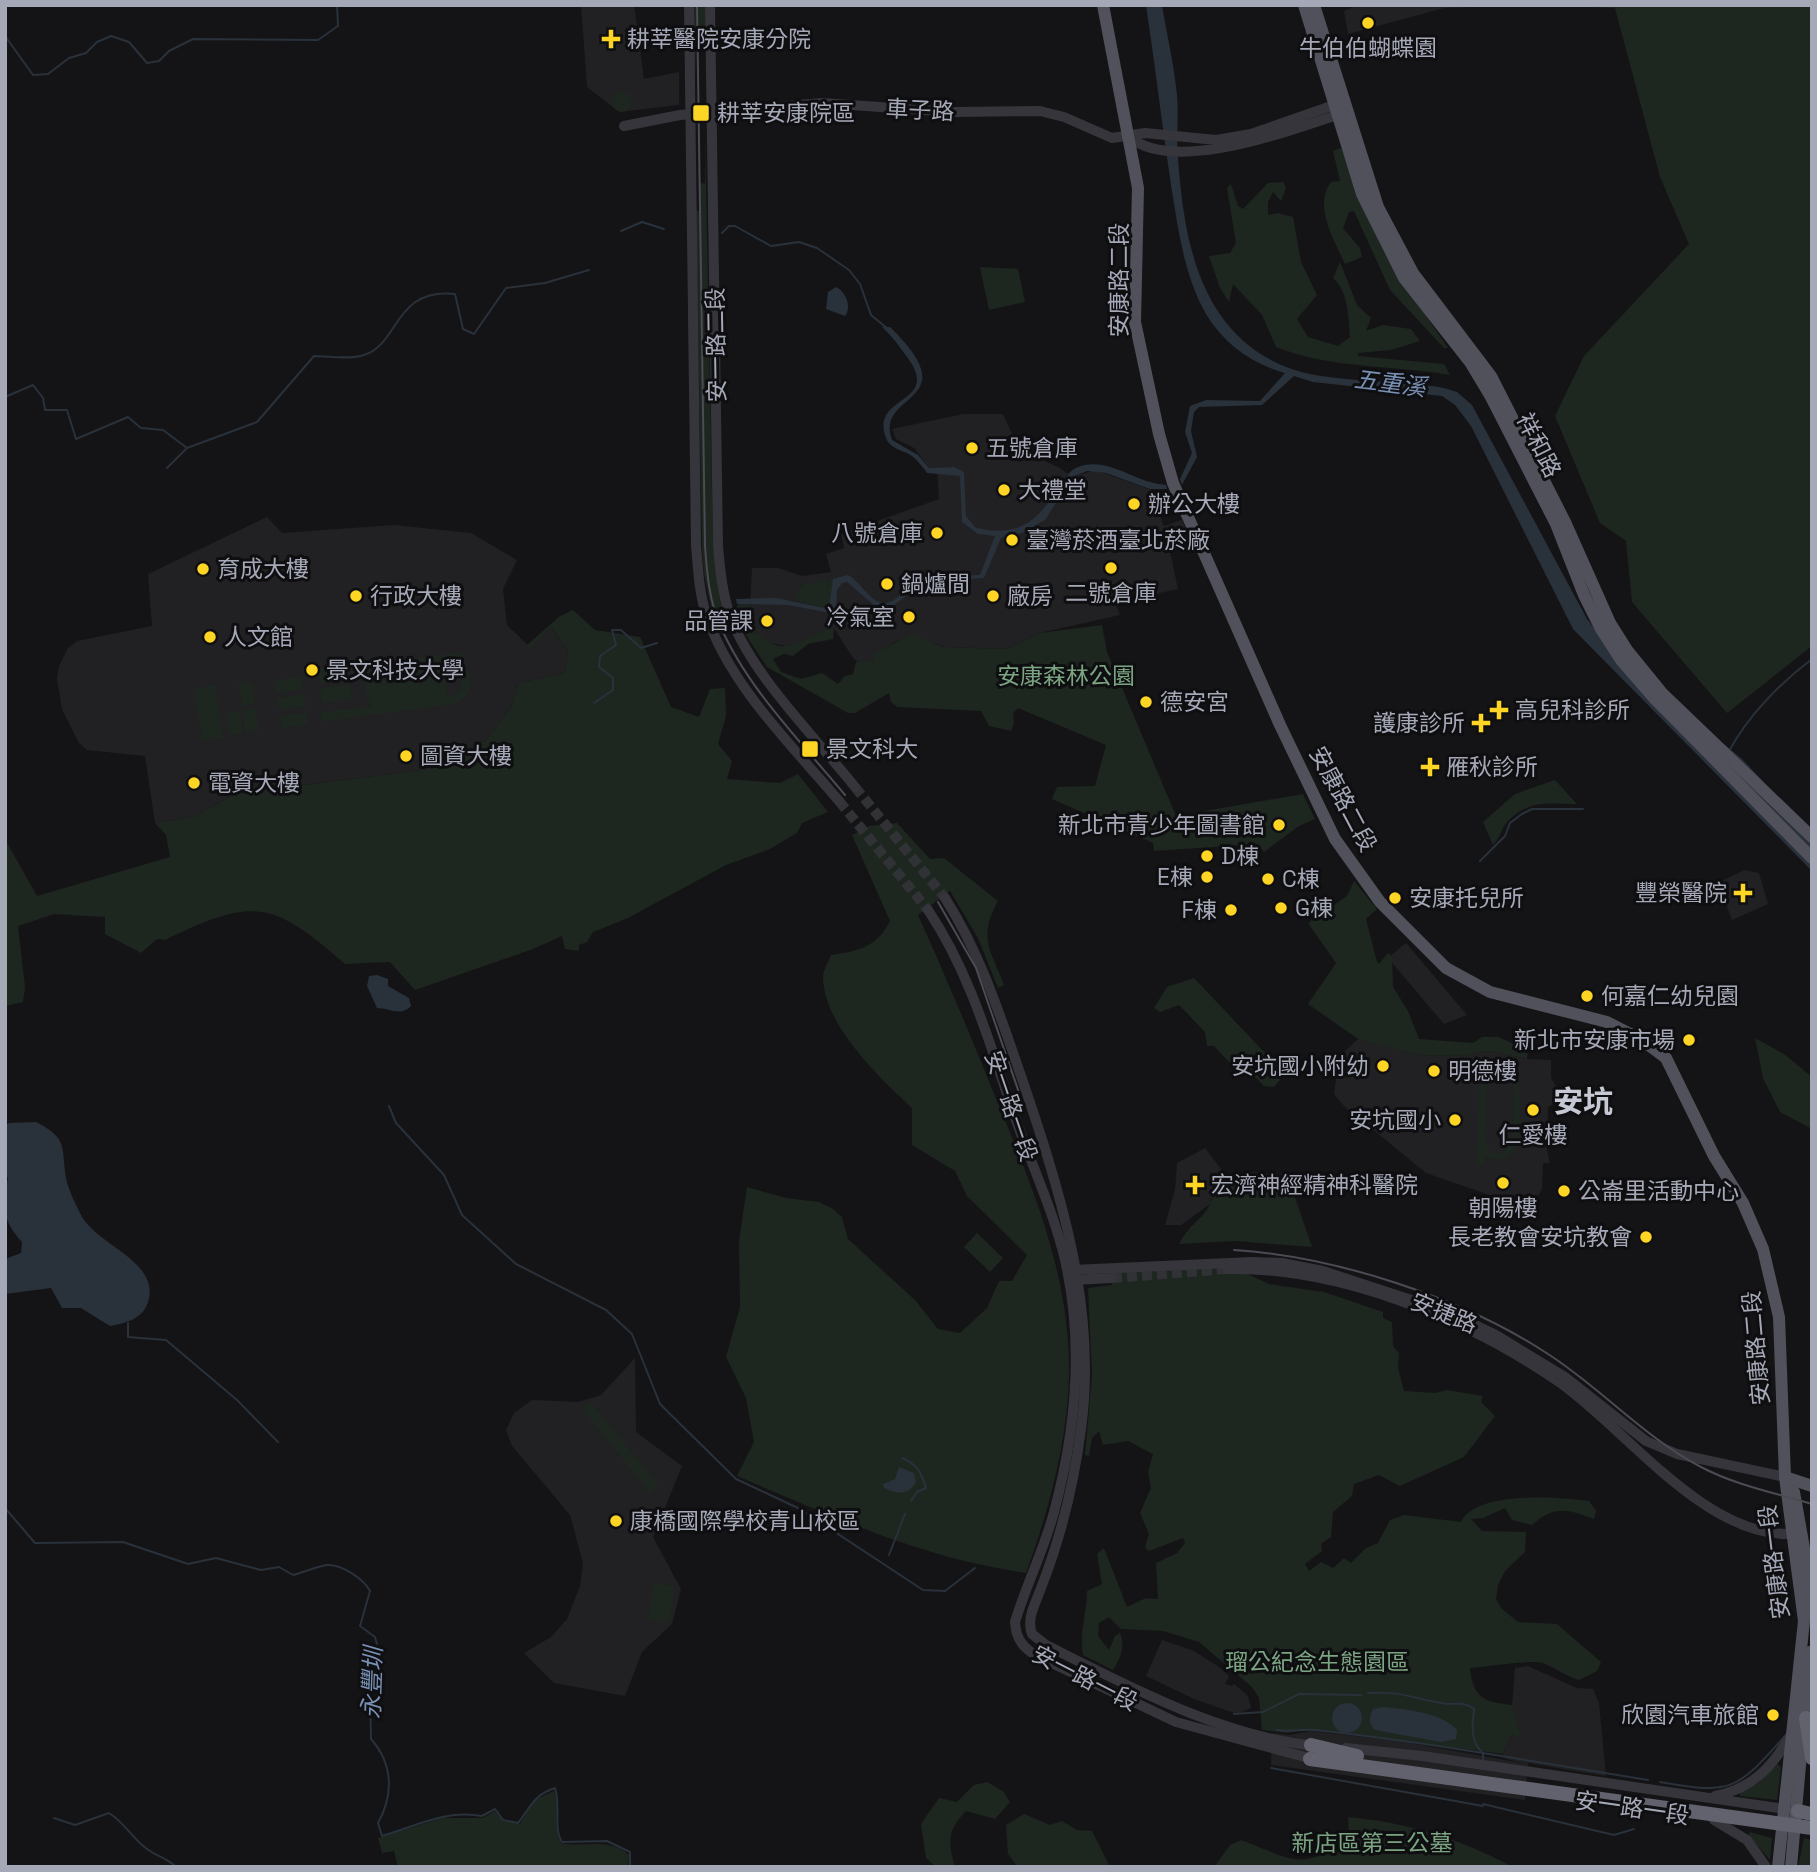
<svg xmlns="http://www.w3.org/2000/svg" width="1817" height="1872" viewBox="0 0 1817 1872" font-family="'Space Grotesk','Noto Sans TC',sans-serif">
	<rect width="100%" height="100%" fill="#141416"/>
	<g fill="#212023">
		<path d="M581,5H634L644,79L679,72V105L619,112L587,87Z"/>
		<path d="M1358,5H1500V6L1444,8L1348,34L1344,11Z"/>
		<path d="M963,414H1003L1019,449L1060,468L1072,477L1095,470L1152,490L1155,498L1153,500L1164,526L1182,520L1190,538L1168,543L1178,589L1137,598L1132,592L1113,597L1120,615L1040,633L1006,649L944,647L912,635L893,643L875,661L860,664L853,658L834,628L791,647L765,642L749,624L752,568H778L802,576L831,572L826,554L844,548L841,534L939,499L937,468H929L914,448L896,439L892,429Z"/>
		<path d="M267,517L282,533L394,525L471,533L517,560L503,589L507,625L530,647L551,627L568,651L565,673L518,683L513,704L487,739L436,768L234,794L194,817L155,823L145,756L87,750L79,743L62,709L57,679L59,666L68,648L77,641L152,626L148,574Z"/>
		<path d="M1744,870L1759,873L1768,904L1732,920L1718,883Z"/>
		<path d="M1406,943L1467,1015L1444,1024L1388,958Z"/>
		<path d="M1358,1039L1421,1055L1460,1056L1489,1051L1527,1059L1551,1060V1078L1563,1098L1548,1107L1547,1150L1550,1163H1543L1542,1189L1532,1206L1518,1205L1426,1173L1344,1106L1334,1094L1339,1057Z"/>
		<path d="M1205,1148L1221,1169L1210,1204L1181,1225H1165L1175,1190L1177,1163Z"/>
		<path d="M635,1358L636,1432L682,1466L653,1537L681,1589L672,1624L642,1652L625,1696L554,1683L524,1653L551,1637L567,1619L580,1586L583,1563L570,1515L512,1446L506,1430L514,1413L532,1400L578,1402L601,1395Z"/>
		<path d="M1162,1640L1194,1651L1219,1667L1229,1676L1225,1684L1232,1686L1234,1684L1248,1696L1251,1708L1237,1714L1194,1699L1146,1676Z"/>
		<path d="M1528,1666L1577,1688L1593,1689L1599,1703L1606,1776L1528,1763L1525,1800L1271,1765L1272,1733L1289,1735L1311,1731L1400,1741L1526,1764L1504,1758L1503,1754L1512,1735L1522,1738L1512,1705L1515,1668Z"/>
	</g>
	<g fill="#1e2620" fill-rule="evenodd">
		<path d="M693,5H705L706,29H703V36L696,37L695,88Z"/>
		<path d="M1544,5H1812V646L1727,713L1632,602L1626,541L1600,523L1555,416L1584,356L1689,244L1660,177L1615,8Z"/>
		<circle cx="622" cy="102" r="10"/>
		<path d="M705,134L713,546L724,611L713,615L704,574L702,546L696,211H699V184L705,183Z"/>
		<path d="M1341,148L1409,291L1448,348H1444L1390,290L1354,211L1349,212L1343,228L1360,248L1362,257L1345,264C1334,240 1313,206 1331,182L1340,181L1333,151Z"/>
		<path d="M1283,182L1286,188L1281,201L1273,192L1268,202V215L1278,213L1293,217L1301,262L1317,295L1297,319L1308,337L1338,346L1350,337C1348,316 1349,293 1333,278L1340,262L1357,305L1371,318L1366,331L1383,325L1411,329L1420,341L1391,350L1358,353V356L1444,364L1450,375C1393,365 1331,369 1276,347L1262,315L1233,284L1229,302L1220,288L1209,256L1230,253L1236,243L1227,188L1231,184L1238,206L1243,209L1268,183Z"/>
		<path d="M980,267L1018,269L1025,302L989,310Z"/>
		<path d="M835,578L829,609L794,600L801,587L808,582L814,584L815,581L828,579L827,594L830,579Z"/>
		<path d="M740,603H750L749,624C784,664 795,640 834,628L833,639L808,644L793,656L784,654L773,659L781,672L801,679L822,673L838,684L845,676L853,674L856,662L874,661V654L912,634L943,647L1006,649L1040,633L1102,625L1107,652L1176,816L1303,794L1315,819L1299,826L1264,852L1257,844L1154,851L1153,843L1052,799L1057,787L1095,786L1106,745L1018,708L1013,713L1014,723L1011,731L989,726L981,711L897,707L891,702L889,693L855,713H848L767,667L744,632L735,608Z"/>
		<path d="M573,610L595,630L640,637L671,707L699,717L710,689L725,688L726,716L718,744L732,761L727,779L780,783L798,774L828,812L802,823L797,833L770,849L726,865L628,918L593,932L587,942L579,945V951L565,949L562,936L533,949L415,990L390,962L345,964C272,900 253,897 165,940L157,939L141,953L105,934V917L54,914L18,926L25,987L23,1002L5,1006V839L37,896L170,857L166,835L155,823L194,817L234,794L436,768L487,739L513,704L518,683L565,673L568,651L551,627L530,648L527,645L560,616Z"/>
		<path d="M463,652C465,674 485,687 455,704L322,722L320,712L372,706C362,690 362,675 378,663ZM443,664L456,667L463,679L458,693L447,698Z"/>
		<path d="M347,664L350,679L320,683L318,668Z"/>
		<path d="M301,676L303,689L277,693L275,680Z"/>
		<path d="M252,682L255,704L242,706L238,684Z"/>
		<path d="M350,684L352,699L322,703L320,688Z"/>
		<path d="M215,685L223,738L202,741L194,688Z"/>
		<path d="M304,694L306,706L279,710L277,698Z"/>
		<path d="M255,708L259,731L245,733L242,710Z"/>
		<path d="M239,711L243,733L229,735L226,713Z"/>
		<path d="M306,712L308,724L282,728L280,716Z"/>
		<path d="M1555,780L1577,804C1549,804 1529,799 1508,821C1501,828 1501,837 1493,845L1483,822L1515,794Z"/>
		<path d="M897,823L930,859L944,858L998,901C978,938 990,948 1004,985L998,988L978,938L950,891L918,915C946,977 972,1039 997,1101C1034,1191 1071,1278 1069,1377C1067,1444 1049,1510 1026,1573C924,1559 831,1516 737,1476L754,1442L746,1398L726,1357L740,1307L739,1241L747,1187L786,1198L819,1202L833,1209L842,1217L848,1239L915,1300L938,1329L960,1333L987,1308L999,1281H1012L1027,1255L967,1196L955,1171L912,1145V1108C879,1077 822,1024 823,975C824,969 829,961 831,955C859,951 877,947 890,921L852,835L869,826Z"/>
		<path d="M1354,881L1377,909L1366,919L1377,962L1379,964L1388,953L1392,957L1393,987L1408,1011L1419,1039L1473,1043L1482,1037H1498L1528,1050L1527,1059L1489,1051L1460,1056L1421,1055L1394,1049L1358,1039L1308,1004L1336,963L1308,923L1347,896Z"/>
		<path d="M1194,978L1285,1074L1274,1087L1264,1086L1244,1065L1229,1062L1214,1046H1207L1205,1032L1179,1005L1160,1012L1154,1008L1167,987Z"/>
		<path d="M1755,1038L1784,1054L1812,1077V1129L1780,1112L1763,1078Z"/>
		<path d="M1480,1062H1487V1070C1530,1045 1521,1125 1517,1146L1506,1159L1495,1160L1484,1155V1165H1477ZM1498,1072L1509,1076L1514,1086L1511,1144L1500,1154L1489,1150L1485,1140L1487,1082Z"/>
		<path d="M1251,1172L1281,1174L1289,1180L1312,1247L1235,1241L1179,1244C1193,1217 1210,1220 1216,1184Z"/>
		<path d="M977,1233L1003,1258L990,1272L964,1247Z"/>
		<path d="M1228,1265L1269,1284L1324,1292L1383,1312V1318L1392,1322L1393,1346L1399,1353L1398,1368L1404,1391L1435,1393L1447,1390L1483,1396L1481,1402L1495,1416L1464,1457L1400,1486L1379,1475L1354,1484L1352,1496L1333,1512L1331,1537L1321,1544L1322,1551L1305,1564L1309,1571L1321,1562L1333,1568L1344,1558L1351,1563L1366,1548L1378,1543L1390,1520L1404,1515L1461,1522C1475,1490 1561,1497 1589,1501L1596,1511L1594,1519C1567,1509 1554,1505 1532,1525L1512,1520L1505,1508L1483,1518L1471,1519L1482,1531L1526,1532L1525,1552L1505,1571L1498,1585L1496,1599L1502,1609L1518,1622L1557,1624L1601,1662L1597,1671L1579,1680C1565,1676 1556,1668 1543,1663C1534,1659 1485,1667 1470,1668C1473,1698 1484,1702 1512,1705L1522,1738L1512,1735L1503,1754L1311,1729L1288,1733L1262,1730L1259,1698L1252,1687L1199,1642L1163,1631L1121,1629L1109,1617L1099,1623L1098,1636L1109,1650L1115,1636L1120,1633C1126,1647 1120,1658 1113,1670L1083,1655C1079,1632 1087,1613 1087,1591L1102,1584L1097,1554L1104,1548L1127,1607L1146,1598L1158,1599L1156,1563L1177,1553L1185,1543L1183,1538L1149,1551L1145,1547L1149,1534L1140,1513L1151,1488L1148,1472L1153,1454L1128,1441L1103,1445L1099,1431L1092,1438L1089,1456L1085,1455L1092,1374L1088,1288L1112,1285V1272Z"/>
		<path d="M591,1402L659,1485L650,1493L582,1409Z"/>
		<path d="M654,1583L675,1587L669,1622L648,1619Z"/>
		<path d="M1777,1764L1781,1767L1777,1800L1740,1796V1792L1758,1783Z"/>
		<path d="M987,1782L1003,1791L1010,1802L995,1819L966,1811C947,1831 948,1841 955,1867H936L926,1858L921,1824L939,1798L957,1802L974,1785Z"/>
		<path d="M554,1791C561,1808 552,1829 561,1843C584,1848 610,1837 629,1855L628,1867H398L394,1851L382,1853L378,1838L442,1818H483L495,1811L503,1821L520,1824L534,1800Z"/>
		<path d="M1024,1814L1050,1825L1062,1821L1077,1830L1092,1831L1110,1867H1018L1008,1854L1006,1825Z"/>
		<path d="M1348,1817C1409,1823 1458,1838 1513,1867H1214L1230,1845L1241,1840C1295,1860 1300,1872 1349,1838Z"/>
		<path d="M1750,1832L1772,1838L1770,1860L1748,1835Z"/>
		<path d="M1804,1838L1812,1840V1865L1798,1867Z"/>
	</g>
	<g fill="#29313b">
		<path d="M1146,5H1162C1167,35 1174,65 1177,95C1179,116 1176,137 1178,158C1184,242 1200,332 1286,367C1325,383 1399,380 1444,388L1457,392L1472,405L1587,619L1598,633L1680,708L1742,759L1812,833V871L1573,629L1471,426L1455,405L1442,396L1313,382L1294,376L1262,405L1199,407L1194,412L1191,431L1197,457L1182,485L1180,479L1192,453L1185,432L1190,406L1206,400L1260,401L1285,373C1252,364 1224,344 1206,314C1184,276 1178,228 1171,185C1162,125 1155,65 1146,5Z"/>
		<path d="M836,287C846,292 852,307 845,316L826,309L828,292Z"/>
		<path d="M882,327H890C970,405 874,391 892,440L918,455L929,468L954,467L964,472L966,516L976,528C1021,537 1036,522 1060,486C1065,479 1069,470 1078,467C1110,456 1133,483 1166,485L1167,489H1150L1106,473L1087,471L1073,477L1045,520L1022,533L1001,538L984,578L956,580V576L980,575L995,536L978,534L962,522L960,476L927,473C923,467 918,461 912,456C903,450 890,449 886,438C869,394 943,405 907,357C899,346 892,336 882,327Z"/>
		<path d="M848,575C860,581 869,601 883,603C901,604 907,579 924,578L925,582L890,608L875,606L847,582L842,583L837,590L836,614L788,605L737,604L736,599L776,598L829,609L833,579Z"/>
		<path d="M377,975L388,979V986L409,998L411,1006C401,1017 389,1008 377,1008L367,986L369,976Z"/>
		<path d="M36,1122C69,1139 61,1147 66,1178C68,1189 75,1203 80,1213C94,1245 161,1260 148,1302C143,1319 126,1323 110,1326L81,1308H62L51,1288L5,1294V1259L21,1253L22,1242C2,1220 3,1208 8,1178L5,1174V1126L9,1123Z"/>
		<path d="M899,1467L914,1473L916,1482C908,1496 897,1494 884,1488L883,1484L895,1479Z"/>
		<circle cx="1347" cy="1718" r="15"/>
		<path d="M1384,1707C1405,1709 1443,1713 1457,1730L1456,1739L1441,1742L1375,1730C1368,1723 1369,1717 1373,1709Z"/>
	</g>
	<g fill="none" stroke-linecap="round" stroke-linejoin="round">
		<g stroke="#29313b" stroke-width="2">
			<path d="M5,36L33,75L48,74L69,58L86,53L97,42L111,36L129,42L147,63L159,61L169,51L193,39L318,40L338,26L337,5"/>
			<path d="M621,231L642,222L664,229"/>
			<path d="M722,233L729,226H735L771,246L799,242L817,248L849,270L860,284L871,315L888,329"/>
			<path d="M5,397L33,385L43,398L45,410H67L76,439L128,417L141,428L163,430L187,448L257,422L314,356C329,356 350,360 364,355C400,344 393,288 455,294L463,329L474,334L506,288L545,283L589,270"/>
			<path d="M167,468L186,449"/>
			<path d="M924,580L957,578"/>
			<path d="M594,703L613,690V678L599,667L600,656L616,645L612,630H621L641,648L657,643"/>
			<path d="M1729,751C1748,716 1780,683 1812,659"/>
			<path d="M1480,861L1505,836L1510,823L1522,814L1532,809H1583"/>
			<path d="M389,1106L396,1123L444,1175L462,1215L516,1264L606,1310L632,1334L660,1404L736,1479L800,1509L923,1590L945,1591L975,1568"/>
			<path d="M128,1323V1337L166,1340L237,1400L278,1442"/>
			<path d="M902,1458C918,1465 921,1472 926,1488L917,1492L911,1501"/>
			<path d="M5,1508L35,1543L123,1542L188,1564L216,1558L261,1570L279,1567L293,1575C304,1572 316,1567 327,1565C341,1564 364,1579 370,1591L360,1626L375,1637L378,1648L370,1689L371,1739C393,1764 394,1794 378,1823L382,1836C416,1826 447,1809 482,1816L495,1809L503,1820L518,1823C531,1807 533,1795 555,1788C561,1805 553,1829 562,1842L607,1841L630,1852V1867"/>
			<path d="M889,1555L905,1514"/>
			<path d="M1368,1693C1401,1691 1411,1698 1442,1703C1454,1706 1463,1700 1474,1709C1472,1725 1470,1742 1483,1753L1648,1780"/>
			<path d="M1234,1714L1263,1712L1299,1694L1361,1695"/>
			<path d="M1277,1730C1290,1732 1302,1729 1315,1730C1371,1736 1427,1744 1483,1753V1761"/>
			<path d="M1271,1768L1483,1806"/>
			<path d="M1660,1782C1732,1795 1737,1790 1785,1736"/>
			<path d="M1483,1804L1614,1835L1634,1829"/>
			<path d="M54,1818L75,1825L109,1813C125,1823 132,1838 147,1849C156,1856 167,1858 176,1867"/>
			<path d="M330,1867H349"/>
		</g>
		<g stroke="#313236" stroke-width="10" stroke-dasharray="10 5" stroke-linecap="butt">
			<path d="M855,787L945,898"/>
			<path d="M839,801L928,910"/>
			<path d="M1112,1278L1228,1269"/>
		</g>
		<g stroke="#35353b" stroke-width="10">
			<path d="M689,5L696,545C698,569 699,592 706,614C730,686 791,744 839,801"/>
			<path d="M710,5L718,546C720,569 722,592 730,615C750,673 816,738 855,787"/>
			<path d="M624,126L680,115L822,103L953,112L1040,111L1064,117L1112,138L1145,133L1216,140L1251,134L1340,103"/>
			<path d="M1129,137C1176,175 1293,129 1343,113"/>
			<path d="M945,898C980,953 999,1012 1020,1073C1059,1188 1098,1306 1081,1429C1074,1483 1061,1537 1041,1588C1036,1603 1026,1618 1032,1634L1046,1645C1128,1686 1224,1738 1317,1746"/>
			<path d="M928,910C969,971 989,1041 1012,1109C1029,1159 1053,1209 1065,1260C1084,1343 1076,1430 1054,1512C1044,1550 1026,1585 1015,1622C1016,1640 1024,1649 1039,1657L1176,1722L1316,1760"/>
			<path d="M1228,1269C1338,1267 1466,1318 1556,1380C1623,1425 1704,1538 1792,1534"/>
			<path d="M1072,1270L1252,1262L1282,1263L1323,1271L1448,1312L1496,1335L1565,1377L1646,1441L1677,1454L1785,1477"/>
			<path d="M1073,1280L1112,1278"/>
			<path d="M1346,1748L1422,1756L1785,1809"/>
			<path d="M1715,1796C1751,1789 1772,1768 1790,1736"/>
			<path d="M1714,1820L1747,1840L1766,1867"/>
		</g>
		<g stroke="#51515b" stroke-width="12">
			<path d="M1103,5L1138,188L1135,322L1159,434L1173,483L1280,725L1335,839L1380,902L1446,968L1490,992L1607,1022L1642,1040L1666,1058L1714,1156L1743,1203L1763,1249L1779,1317L1785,1477L1804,1621L1778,1867"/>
			<path d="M1304,5L1362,194L1404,278L1470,362L1491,397L1556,524L1584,595L1601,629L1621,660L1655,699L1812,858"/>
			<path d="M1314,5L1378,207L1413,273L1491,376L1565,522L1610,623L1627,650L1662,693L1812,837"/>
			<path d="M1785,1477L1812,1486"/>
			<path d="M1794,1492L1809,1576L1811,1613"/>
			<path d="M1791,1867L1810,1652"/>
		</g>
		<g stroke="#61626d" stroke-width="14">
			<path d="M1806,1718L1812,1758"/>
			<path d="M1798,1811L1812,1814"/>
		</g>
		<g stroke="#4a4b53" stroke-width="2">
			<path d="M697,5L705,546C707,573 709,600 720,625C746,687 803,744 845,795"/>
			<path d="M938,902L976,968L1024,1107"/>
			<path d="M1234,1250C1335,1256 1463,1298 1548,1354C1601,1388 1645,1438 1701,1467C1735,1485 1775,1493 1812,1504"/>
		</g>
		<g stroke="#61626d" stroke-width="14">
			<path d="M1311,1745L1357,1756"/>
			<path d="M1310,1759L1812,1828"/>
		</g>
	</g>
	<g fill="#fed425" stroke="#0f0f11" stroke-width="2.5">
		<circle cx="1368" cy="23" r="7"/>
		<path d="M607.5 28.5h7v7h7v7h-7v7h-7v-7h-7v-7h7z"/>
		<rect x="692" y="104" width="18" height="18" rx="3.5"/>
		<circle cx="972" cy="448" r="7"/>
		<circle cx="1004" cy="490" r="7"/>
		<circle cx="1134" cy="504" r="7"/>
		<circle cx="937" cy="533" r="7"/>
		<circle cx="1012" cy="540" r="7"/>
		<circle cx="1111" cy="568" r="7"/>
		<circle cx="203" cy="569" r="7"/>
		<circle cx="887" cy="584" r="7"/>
		<circle cx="356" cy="596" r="7"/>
		<circle cx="993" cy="596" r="7"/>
		<circle cx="909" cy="617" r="7"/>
		<circle cx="767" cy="621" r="7"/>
		<circle cx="210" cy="637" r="7"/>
		<circle cx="312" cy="670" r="7"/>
		<circle cx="1146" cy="702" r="7"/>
		<path d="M1495.5 699.5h7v7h7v7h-7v7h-7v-7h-7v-7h7z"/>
		<path d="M1477.5 712.5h7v7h7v7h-7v7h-7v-7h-7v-7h7z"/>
		<rect x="801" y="740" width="18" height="18" rx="3.5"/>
		<circle cx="406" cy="756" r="7"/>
		<path d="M1426.5 756.5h7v7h7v7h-7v7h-7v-7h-7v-7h7z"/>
		<circle cx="194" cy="783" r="7"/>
		<circle cx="1279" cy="825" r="7"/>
		<circle cx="1207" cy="856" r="7"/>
		<circle cx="1207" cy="877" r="7"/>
		<circle cx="1268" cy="879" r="7"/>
		<path d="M1739.5 882.5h7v7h7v7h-7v7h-7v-7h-7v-7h7z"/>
		<circle cx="1395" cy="898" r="7"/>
		<circle cx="1281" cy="908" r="7"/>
		<circle cx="1231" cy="910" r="7"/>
		<circle cx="1587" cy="996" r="7"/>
		<circle cx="1689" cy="1040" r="7"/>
		<circle cx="1383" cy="1066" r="7"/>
		<circle cx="1434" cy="1071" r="7"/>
		<circle cx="1533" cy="1110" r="7"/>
		<circle cx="1455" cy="1120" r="7"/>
		<circle cx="1503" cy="1183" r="7"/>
		<path d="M1191.5 1174.5h7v7h7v7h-7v7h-7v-7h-7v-7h7z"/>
		<circle cx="1564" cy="1191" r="7"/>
		<circle cx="1646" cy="1237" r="7"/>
		<circle cx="616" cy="1521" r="7"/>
		<circle cx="1773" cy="1715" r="7"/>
	</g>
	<g text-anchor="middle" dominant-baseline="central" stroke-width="6" stroke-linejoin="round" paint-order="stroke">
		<g font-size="23" fill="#a5a8b7" stroke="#0f0f11" text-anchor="start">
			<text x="627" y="39">耕莘醫院安康分院</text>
			<text x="1368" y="48" text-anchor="middle">牛伯伯蝴蝶園</text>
			<text x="717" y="113">耕莘安康院區</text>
			<text x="986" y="448">五號倉庫</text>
			<text x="1018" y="490">大禮堂</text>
			<text x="1148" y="504">辦公大樓</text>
			<text x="923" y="533" text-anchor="end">八號倉庫</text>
			<text x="1026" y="540">臺灣菸酒臺北菸廠</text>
			<text x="217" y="569">育成大樓</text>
			<text x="901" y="584">鍋爐間</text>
			<text x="1111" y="593" text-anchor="middle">二號倉庫</text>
			<text x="370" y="596">行政大樓</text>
			<text x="1007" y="596">廠房</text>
			<text x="895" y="617" text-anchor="end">冷氣室</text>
			<text x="753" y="621" text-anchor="end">品管課</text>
			<text x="224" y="637">人文館</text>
			<text x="326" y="670">景文科技大學</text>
			<text x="1160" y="702">德安宮</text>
			<text x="1515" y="710">高兒科診所</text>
			<text x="1465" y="723" text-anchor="end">護康診所</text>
			<text x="826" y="749">景文科大</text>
			<text x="420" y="756">圖資大樓</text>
			<text x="1446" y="767">雁秋診所</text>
			<text x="208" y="783">電資大樓</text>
			<text x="1265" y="825" text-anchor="end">新北市青少年圖書館</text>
			<text x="1221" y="856">D棟</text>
			<text x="1193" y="877" text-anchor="end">E棟</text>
			<text x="1282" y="879">C棟</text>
			<text x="1727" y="893" text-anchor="end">豐榮醫院</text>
			<text x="1409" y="898">安康托兒所</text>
			<text x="1295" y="908">G棟</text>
			<text x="1217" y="910" text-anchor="end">F棟</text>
			<text x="1601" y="996">何嘉仁幼兒園</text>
			<text x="1675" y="1040" text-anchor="end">新北市安康市場</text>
			<text x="1369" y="1066" text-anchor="end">安坑國小附幼</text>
			<text x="1448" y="1071">明德樓</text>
			<text x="1441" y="1120" text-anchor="end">安坑國小</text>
			<text x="1533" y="1135" text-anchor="middle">仁愛樓</text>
			<text x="1211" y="1185">宏濟神經精神科醫院</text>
			<text x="1578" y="1191">公崙里活動中心</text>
			<text x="1503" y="1208" text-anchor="middle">朝陽樓</text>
			<text x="1632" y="1237" text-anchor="end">長老教會安坑教會</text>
			<text x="630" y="1521">康橋國際學校青山校區</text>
			<text x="1759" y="1715" text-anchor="end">欣園汽車旅館</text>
		</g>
		<g font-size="23" fill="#a5a8b7" stroke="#0f0f11">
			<text transform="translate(920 110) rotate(3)">車子路</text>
			<text transform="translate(1119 280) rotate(-90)">安康路二段</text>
			<text transform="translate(716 345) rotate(-91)">安一路二段</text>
			<text transform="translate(1539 445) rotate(63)">祥和路</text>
			<text transform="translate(1343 799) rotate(62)">安康路二段</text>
			<text transform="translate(1011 1106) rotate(71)">安一路一段</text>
			<text transform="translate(1444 1313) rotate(22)">安捷路</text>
			<text transform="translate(1756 1348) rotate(-95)">安康路二段</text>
			<text transform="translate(1774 1562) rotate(-97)">安康路一段</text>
			<text transform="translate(1085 1678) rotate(27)">安一路一段</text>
			<text transform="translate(1632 1808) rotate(8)">安一路一段</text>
		</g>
		<g font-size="23" fill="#7ba483" stroke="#0f0f11">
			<text x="1066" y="676">安康森林公園</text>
			<text x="1317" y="1662">瑠公紀念生態園區</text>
			<text x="1372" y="1843">新店區第三公墓</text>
		</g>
		<g font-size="24" font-style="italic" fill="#7990b5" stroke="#0f0f11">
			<text transform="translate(1390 383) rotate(7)">五重溪</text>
			<text transform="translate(372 1683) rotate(-88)">永豐圳</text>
		</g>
		<g font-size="30" font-weight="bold" fill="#c6c8d3" stroke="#0f0f11">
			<text x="1583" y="1101">安坑</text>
		</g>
	</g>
	<rect width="1817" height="1872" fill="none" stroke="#a5a8b7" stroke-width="14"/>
</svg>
